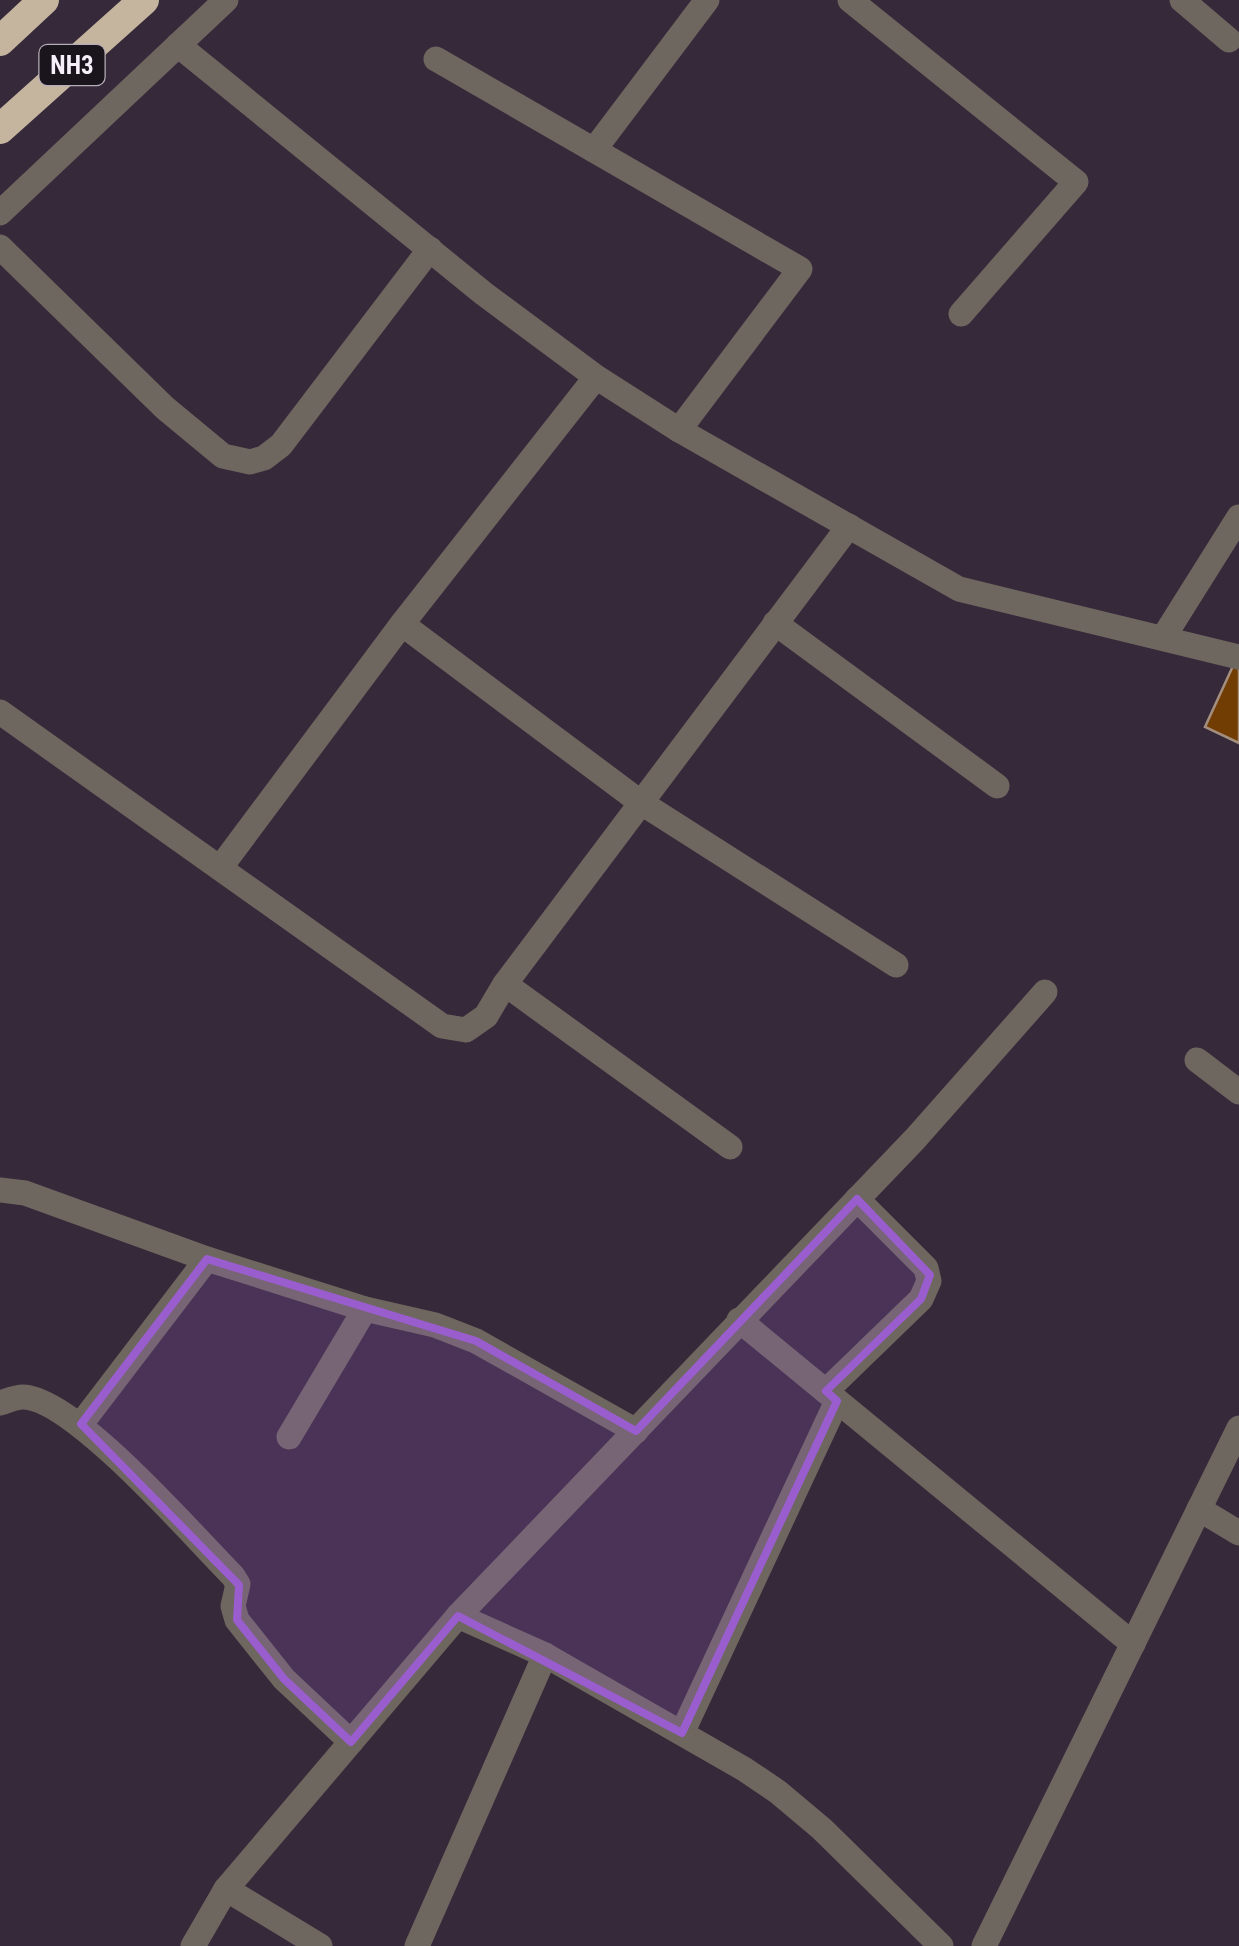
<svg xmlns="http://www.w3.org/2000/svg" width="1239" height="1946" viewBox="0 0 1239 1946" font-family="'Roboto Condensed',sans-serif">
	<rect width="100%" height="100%" fill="#36293a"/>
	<path fill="#713d03" stroke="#a48f7e" stroke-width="2.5" d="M1233,666L1239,669V743L1205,727Z"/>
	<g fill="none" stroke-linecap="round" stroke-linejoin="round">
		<g stroke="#6e675f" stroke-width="25">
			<path d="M850,0L1076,182L961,314"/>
			<path d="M1182,0L1229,40"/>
			<path d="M178,45L483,293L596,377L679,430L959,589L1239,657"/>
			<path d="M436,59L800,269L679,430"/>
			<path d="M594,150L707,0"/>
			<path d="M0,213L226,0"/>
			<path d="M0,247L165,408L223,456L250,462L264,458L281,445L430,249"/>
			<path d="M775,623L997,786"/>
			<path d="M402,624L640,802L896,965"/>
			<path d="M1163,638L1239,517"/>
			<path d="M0,712L442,1026L466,1030L486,1016L505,984L849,526"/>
			<path d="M220,868L402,624L596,377"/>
			<path d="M505,984L730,1147"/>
			<path d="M1197,1060L1239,1092"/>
			<path d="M0,1190L25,1193L207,1259L365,1309L435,1325L476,1341L636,1431"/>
			<path d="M739,1320L1133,1644"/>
			<path d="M826,1391L921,1299L929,1281L926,1268L857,1199"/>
			<path d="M0,1403C7,1401 15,1397 23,1397C74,1398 193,1536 233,1576L238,1584L233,1606L237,1620L284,1679L351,1742"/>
			<path d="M81,1424L207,1259"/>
			<path d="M289,1437L365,1309"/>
			<path d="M1199,1509L1239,1533"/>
			<path d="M458,1616L545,1655L744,1769L778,1792L822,1829L941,1946"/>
			<path d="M682,1733L837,1401"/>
			<path d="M226,1889L320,1946"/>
			<path d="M193,1946L226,1889L458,1616L915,1139L1045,992"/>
			<path d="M417,1946L545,1655"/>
			<path d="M984,1946L1239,1428"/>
		</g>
		<g stroke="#c5b59f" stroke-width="30">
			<path d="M0,41L44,0"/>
			<path d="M0,129L144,0"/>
		</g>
	</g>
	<path fill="#9a5dce" fill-opacity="0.2" stroke="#9a5dce" stroke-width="8" stroke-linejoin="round" d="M857,1199L930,1275L921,1299L826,1391L837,1401L682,1733L458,1616L351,1742L284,1679L237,1620L239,1585L81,1424L207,1259L476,1341L636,1431Z"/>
	<g text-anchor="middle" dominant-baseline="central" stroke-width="8" stroke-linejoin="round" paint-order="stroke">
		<rect fill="#1a141c" stroke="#b5adb7" stroke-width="2.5" x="39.5" y="45" width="65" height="40" rx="8"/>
		<g font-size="25" font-weight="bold" fill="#f7effa">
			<text x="72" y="65">NH3</text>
		</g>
	</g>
</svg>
